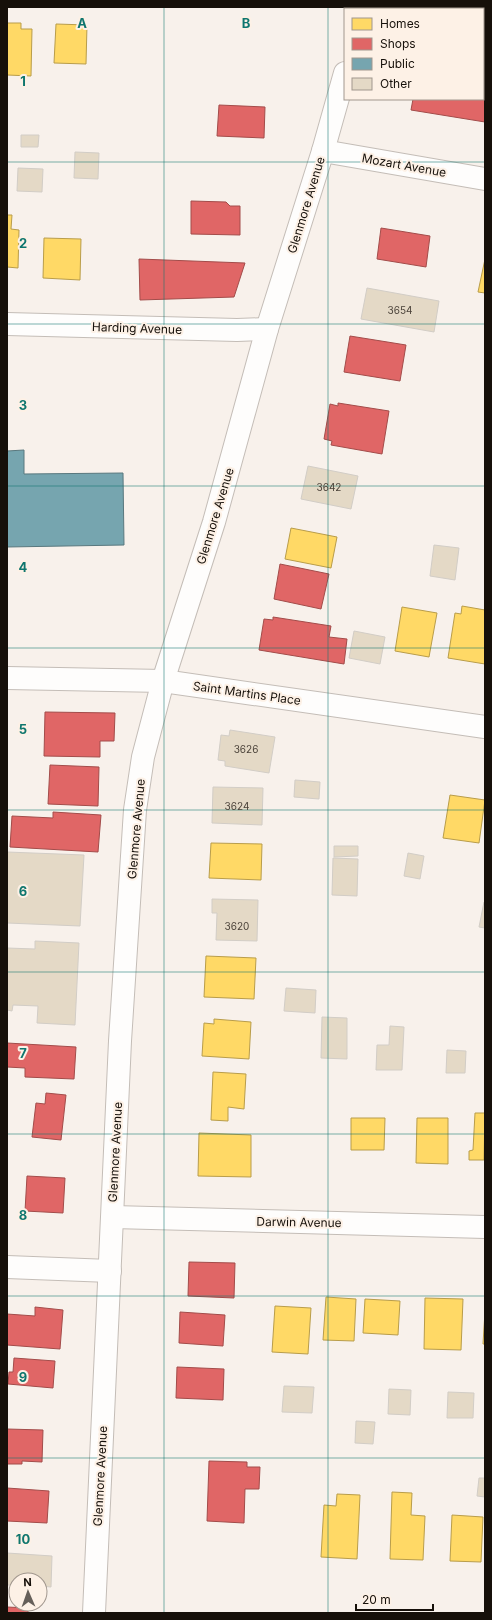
<svg xmlns="http://www.w3.org/2000/svg" width="492" height="1620" viewBox="0 0 492 1620" font-family="Inter,sans-serif">
	<rect width="100%" height="100%" fill="#f8f1eb"/>
	<g fill="#ffd966" stroke="#b99d4a">
		<path d="M7,23H21V29H32L31,76L7,75Z"/>
		<path d="M56,24L87,25L86,64L54,63Z"/>
		<path d="M7,215H12L11,229L19,230L18,268L7,267Z"/>
		<path d="M44,238L81,239L80,280L43,278Z"/>
		<path d="M485,259V293L478,292Z"/>
		<path d="M291,528L337,537L331,568L285,559Z"/>
		<path d="M462,606L485,610V664L448,658L455,613L461,614Z"/>
		<path d="M402,607L437,613L429,657L395,651Z"/>
		<path d="M450,795L485,800L479,843L443,838Z"/>
		<path d="M211,843L262,844L261,880L209,878Z"/>
		<path d="M206,956L256,958L254,999L204,997Z"/>
		<path d="M214,1019L251,1022L249,1059L202,1056L204,1023L214,1024Z"/>
		<path d="M213,1072L246,1074L244,1109L228,1107V1121L211,1120Z"/>
		<path d="M475,1113H485L484,1160H469V1151L473,1150Z"/>
		<path d="M351,1118H385L384,1150H351Z"/>
		<path d="M417,1118H448V1164L416,1163Z"/>
		<path d="M199,1133L251,1135V1177L198,1176Z"/>
		<path d="M326,1297L356,1299L354,1341L323,1340Z"/>
		<path d="M425,1298L463,1299L461,1350L424,1349Z"/>
		<path d="M365,1299L400,1301L398,1335L363,1333Z"/>
		<path d="M275,1306L311,1308L308,1354L272,1352Z"/>
		<path d="M485,1311V1344H483Z"/>
		<path d="M392,1492L412,1493L411,1515L425,1516L423,1560L390,1559Z"/>
		<path d="M337,1494L360,1495L357,1559L321,1557L324,1505L336,1506Z"/>
		<path d="M452,1515L483,1517L481,1562L450,1561Z"/>
	</g>
	<g fill="#e06666" stroke="#a34c4a">
		<path d="M404,7H414L425,9H404Z"/>
		<path d="M483,19H485V52L483,51Z"/>
		<path d="M483,56H485V122L411,110L413,99H483Z"/>
		<path d="M219,105L265,107L264,138L217,136Z"/>
		<path d="M191,201L226,202L230,206H240V235L191,234Z"/>
		<path d="M381,228L430,236L426,267L377,259Z"/>
		<path d="M139,259L245,263L234,297L140,300Z"/>
		<path d="M350,336L406,345L400,381L344,372Z"/>
		<path d="M338,403L389,411L382,454L331,445L332,441L324,439L330,404L338,406Z"/>
		<path d="M280,564L329,574L321,609L274,599Z"/>
		<path d="M273,617L331,626L329,637L347,639L344,664L259,650L264,619L273,620Z"/>
		<path d="M45,712L115,713L114,741H100V757L44,756Z"/>
		<path d="M50,765L99,767L98,806L48,804Z"/>
		<path d="M53,812L101,815L98,852L10,847L12,816L53,818Z"/>
		<path d="M7,1043L76,1047L74,1079L25,1077V1068L7,1067Z"/>
		<path d="M46,1093L66,1095L61,1140L32,1137L36,1103L45,1104Z"/>
		<path d="M27,1176L65,1178L63,1213L25,1211Z"/>
		<path d="M189,1262L235,1263L234,1298L188,1296Z"/>
		<path d="M35,1307L63,1310L60,1349L7,1345V1314L35,1316Z"/>
		<path d="M180,1312L225,1315L223,1346L179,1343Z"/>
		<path d="M14,1358L55,1361L53,1388L8,1384L9,1372H13Z"/>
		<path d="M177,1367L224,1369L223,1400L176,1398Z"/>
		<path d="M7,1429L43,1430L42,1462L22,1461V1464H7Z"/>
		<path d="M209,1461L247,1462V1467H260L259,1489H245L244,1523L207,1521Z"/>
		<path d="M7,1488L49,1491L47,1523L7,1521Z"/>
		<path d="M7,1607L28,1608V1613H7Z"/>
	</g>
	<path fill="#76a5af" stroke="#59787e" d="M24,450V474L123,473L124,545L7,547V451Z"/>
	<g fill="#e4d9c6" stroke="#d2cdc6">
		<path d="M21,135H39L38,147H21Z"/>
		<path d="M75,152L99,153L98,179L74,178Z"/>
		<path d="M18,168L43,169L42,192L17,191Z"/>
		<path d="M367,288L439,301L434,332L361,319Z"/>
		<path d="M308,466L358,476L351,509L301,499Z"/>
		<path d="M434,545L459,548L455,580L430,576Z"/>
		<path d="M354,631L385,637L380,664L349,658Z"/>
		<path d="M230,730L275,737L269,773L225,766V761L218,760L221,735L229,736Z"/>
		<path d="M295,780L320,782L319,799L294,797Z"/>
		<path d="M213,787L263,788L262,825L212,823Z"/>
		<path d="M334,846H358V856L334,857Z"/>
		<path d="M7,852L84,855L80,926L7,923Z"/>
		<path d="M408,853L424,856L420,879L404,876Z"/>
		<path d="M333,858L358,859L357,896L332,895Z"/>
		<path d="M212,899L258,900L257,941L216,940L217,913H212Z"/>
		<path d="M484,902H485V928L479,927Z"/>
		<path d="M35,941L79,943L75,1025L37,1023L38,1006L13,1005L12,1011L7,1010V948L35,949Z"/>
		<path d="M286,988L316,990L315,1013L284,1011Z"/>
		<path d="M322,1017L347,1018V1059L321,1058Z"/>
		<path d="M390,1026L404,1027L402,1070H376L377,1045H389Z"/>
		<path d="M447,1050L466,1051L465,1073H446Z"/>
		<path d="M284,1386L314,1387L312,1413L282,1412Z"/>
		<path d="M389,1389L411,1390L410,1415L388,1414Z"/>
		<path d="M448,1392L474,1393L473,1418H447Z"/>
		<path d="M356,1421L375,1422L373,1444L355,1443Z"/>
		<path d="M479,1478H485V1497L477,1496Z"/>
		<path d="M7,1553L52,1556L51,1587L40,1586V1580H16V1585H7Z"/>
	</g>
	<g fill="none" stroke-linecap="round" stroke-linejoin="round">
		<g stroke="#c4bdb7" stroke-width="24">
			<g id="minor">
				<path d="M363,9L364,7"/>
				<path d="M323,151L485,179"/>
				<path d="M7,324L237,330L267,329"/>
				<path d="M7,678L163,681L485,727"/>
				<path d="M113,1217L485,1227"/>
				<path d="M7,1267L110,1271"/>
				<path d="M94,1613L120,1041L135,810L143,757L163,681L214,522L267,329L323,151L345,73"/>
			</g>
		</g>
		<use href="#minor" stroke="#fefdfc" stroke-width="22"/>
	</g>
	<path fill="none" stroke="#0f766e" stroke-width="1" stroke-opacity="0.55" d="M164,7V1613M328,7V1613M7,162H485M7,324H485M7,486H485M7,648H485M7,810H485M7,972H485M7,1134H485M7,1296H485M7,1458H485"/>
	<g text-anchor="middle" dominant-baseline="central" stroke-width="4" stroke-linejoin="round" paint-order="stroke">
		<g font-size="10" fill="#4a4239">
			<text x="400" y="310">3654</text>
			<text x="329" y="487">3642</text>
			<text x="246" y="749">3626</text>
			<text x="237" y="806">3624</text>
			<text x="237" y="926">3620</text>
		</g>
		<g font-size="12" fill="#16100a" stroke="#fdf1e6">
			<text transform="translate(404 165) rotate(10)">Mozart Avenue</text>
			<text transform="translate(306 205) rotate(-73)">Glenmore Avenue</text>
			<text transform="translate(137 328) rotate(2)">Harding Avenue</text>
			<text transform="translate(215 516) rotate(-73)">Glenmore Avenue</text>
			<text transform="translate(247 693) rotate(8)">Saint Martins Place</text>
			<text transform="translate(136 829) rotate(-85)">Glenmore Avenue</text>
			<text transform="translate(115 1152) rotate(-87)">Glenmore Avenue</text>
			<text transform="translate(299 1222) rotate(1)">Darwin Avenue</text>
			<text transform="translate(100 1476) rotate(-87)">Glenmore Avenue</text>
		</g>
	</g>
	<g font-size="13" text-anchor="middle" font-weight="bold" fill="#0f766e" stroke="#fdf1e6" stroke-width="4" stroke-linejoin="round" paint-order="stroke">
		<text x="82" y="28">A</text>
		<text x="246" y="28">B</text>
		<text x="23" y="86">1</text>
		<text x="23" y="248">2</text>
		<text x="23" y="410">3</text>
		<text x="23" y="572">4</text>
		<text x="23" y="734">5</text>
		<text x="23" y="896">6</text>
		<text x="23" y="1058">7</text>
		<text x="23" y="1220">8</text>
		<text x="23" y="1382">9</text>
		<text x="23" y="1544">10</text>
	</g>
	<rect width="492" height="1620" fill="none" stroke="#16100a" stroke-width="16"/>
	<rect x="344" y="8" width="140" height="92" fill="#fdf1e6" stroke="#a1978e"/>
	<rect x="352" y="18" width="20" height="12" fill="#ffd966" stroke="#a1978e"/>
	<text x="380" y="28" font-size="12" fill="#16100a">Homes</text>
	<rect x="352" y="38" width="20" height="12" fill="#e06666" stroke="#a1978e"/>
	<text x="380" y="48" font-size="12" fill="#16100a">Shops</text>
	<rect x="352" y="58" width="20" height="12" fill="#76a5af" stroke="#a1978e"/>
	<text x="380" y="68" font-size="12" fill="#16100a">Public</text>
	<rect x="352" y="78" width="20" height="12" fill="#e4d9c6" stroke="#a1978e"/>
	<text x="380" y="88" font-size="12" fill="#16100a">Other</text>
	<g transform="translate(28 1592) rotate(358)"><circle r="19" fill="#fdf1e6" stroke="#a1978e"/>
	<path d="M0-3L7 15L0 10L-7 15Z" fill="#655f59"/>
	<text y="-6" font-size="11" font-weight="bold" text-anchor="middle" fill="#16100a">N</text>
	</g>
	<path d="M356 1604v6h77v-6" fill="none" stroke="#16100a" stroke-width="2"/>
	<text x="362" y="1604" font-size="12" fill="#16100a" stroke="#fdf1e6" stroke-width="3" paint-order="stroke">20 m</text>
</svg>
